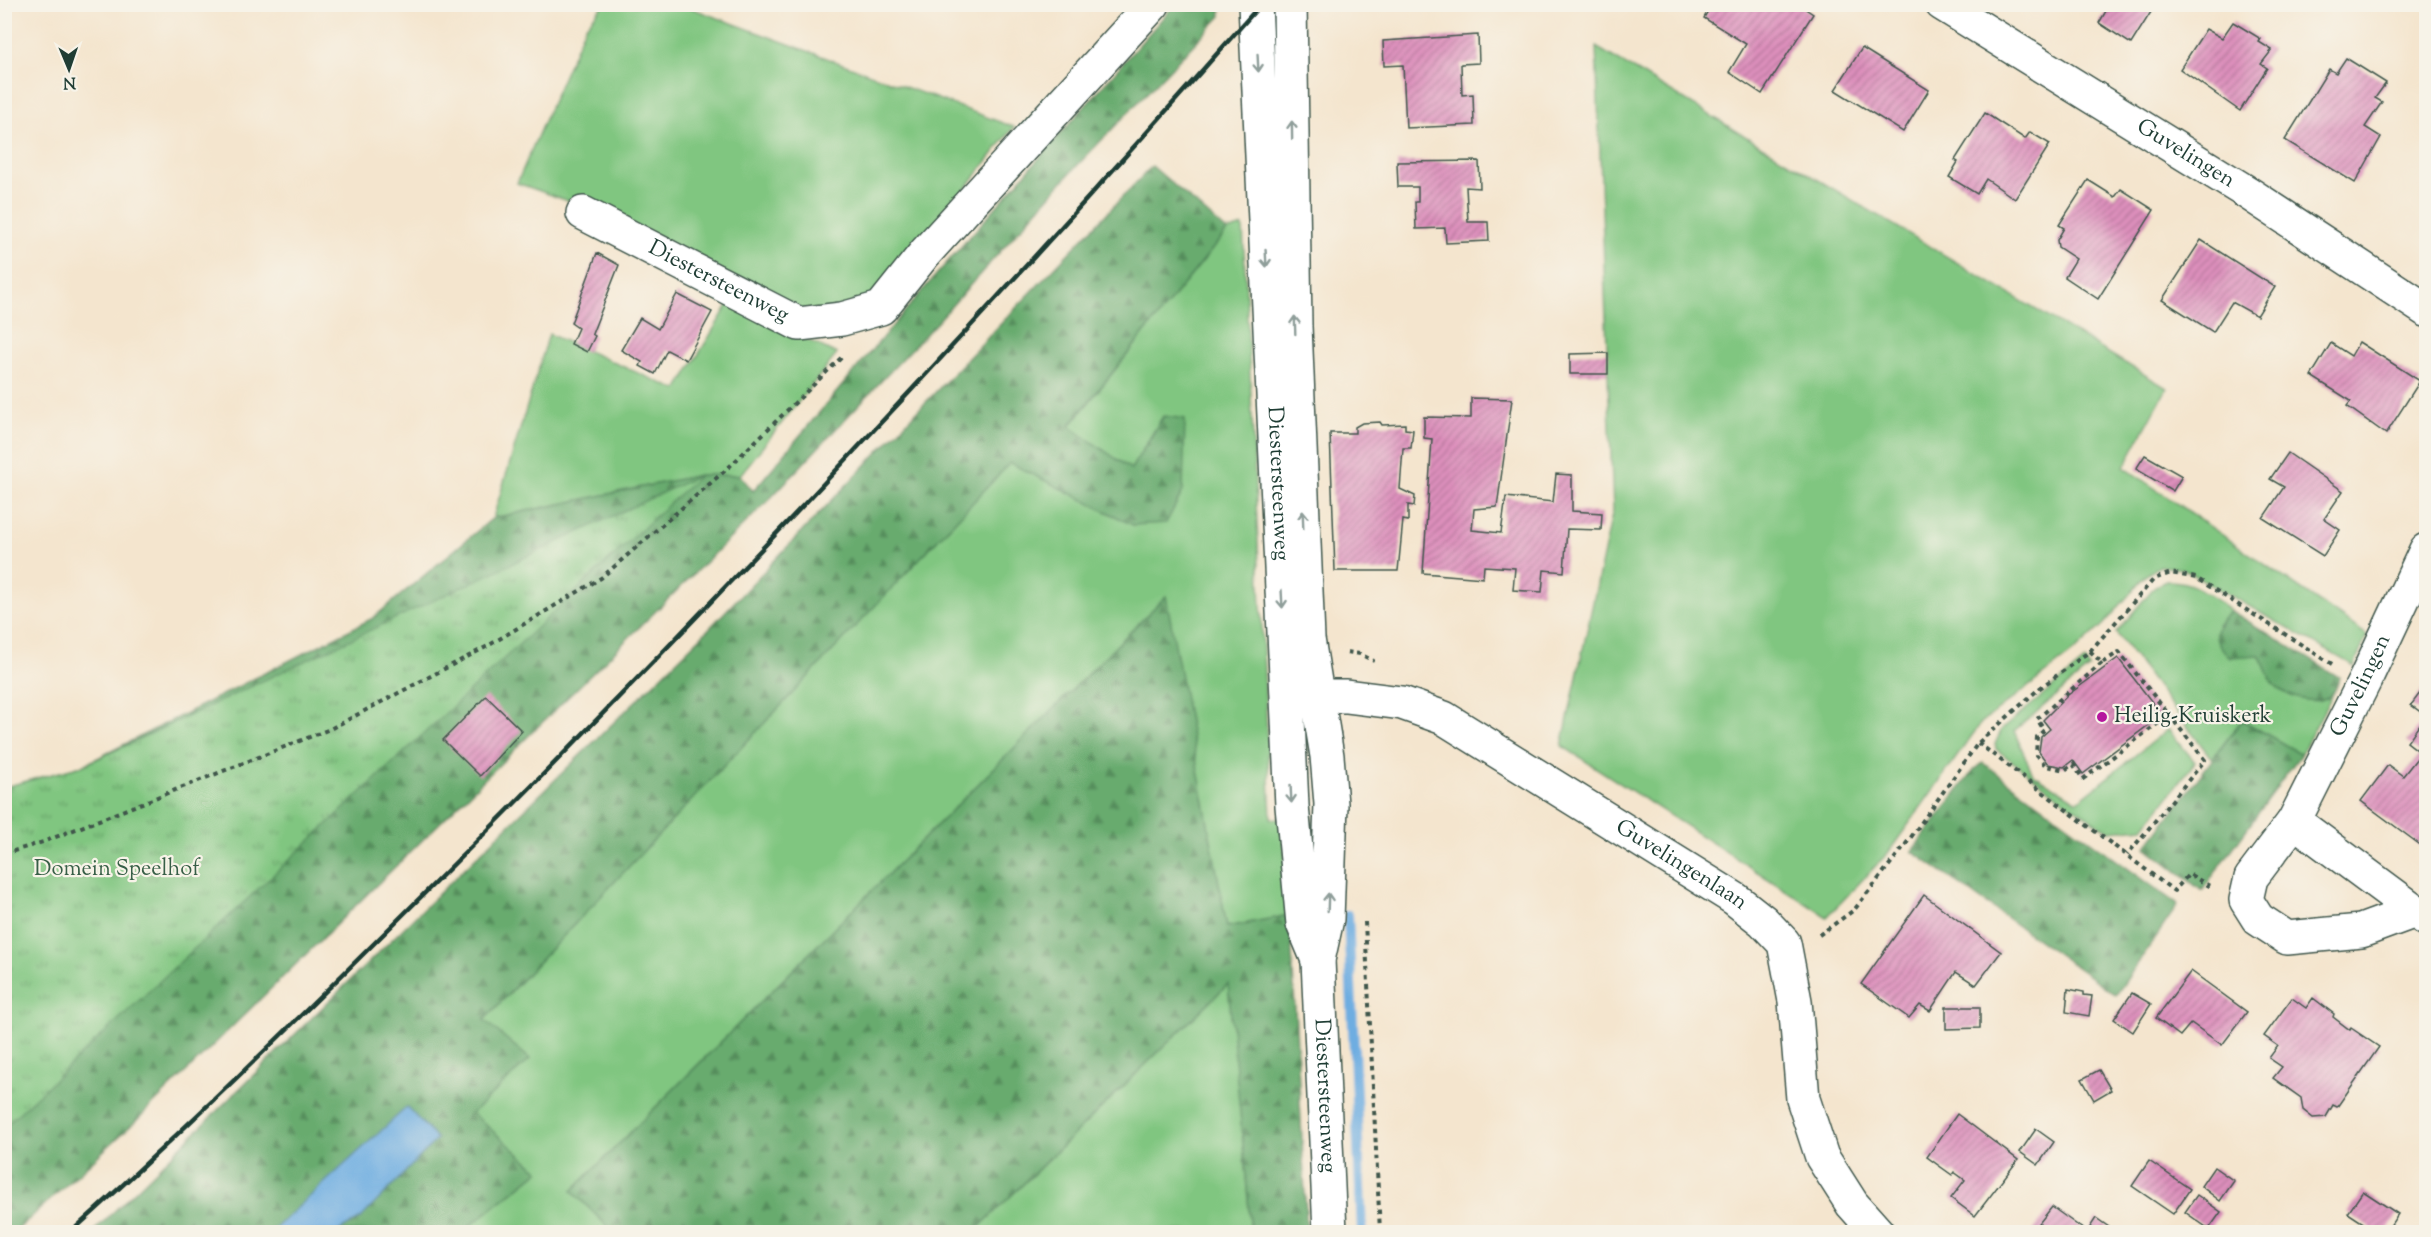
<svg xmlns="http://www.w3.org/2000/svg" width="2431" height="1237" viewBox="0 0 2431 1237" font-family="'Sorts Mill Goudy',serif">
	<defs>
		<pattern id="forest-firs" width="22" height="20" patternUnits="userSpaceOnUse" patternTransform="scale(1.5)"><rect width="22" height="20" fill="#68ab6e"/><path d="M5 1l3.5 6h-7zM16 11l3.5 6h-7z" fill="#558c5b"/></pattern>
		<pattern id="park-tufts" width="24" height="20" patternUnits="userSpaceOnUse" patternTransform="scale(1.5)"><rect width="24" height="20" fill="#80c680"/><path d="M3 7l-1-3M5 7V3M7 7l1-3M15 17l-1-3M17 17v-4M19 17l1-3" fill="none" stroke="#68a26a"/></pattern>
		<pattern id="building-hatch" width="6" height="6" patternUnits="userSpaceOnUse" patternTransform="scale(1.5)"><rect width="6" height="6" fill="#dd8fbc"/><path d="M-1 1l2-2M0 6l6-6M5 7l2-2" fill="none" stroke="#b3769a"/></pattern>
	</defs>
	<rect width="100%" height="100%" fill="#f7f3e8"/>
	<filter id="ink" filterUnits="userSpaceOnUse"><feTurbulence type="fractalNoise" baseFrequency=".0167" numOctaves="2"/><feDisplacementMap in="SourceGraphic" scale="12" xChannelSelector="R" yChannelSelector="G"/><feConvolveMatrix kernelMatrix="1 2 1 2 8 2 1 2 1" color-interpolation-filters="sRGB"/></filter>
	<filter id="wash" filterUnits="userSpaceOnUse"><feTurbulence type="fractalNoise" baseFrequency=".008" numOctaves="4" result="noise"/><feDisplacementMap in="SourceGraphic" scale="24" xChannelSelector="R" yChannelSelector="G"/><feGaussianBlur stdDeviation="1.35" result="paint"/><feColorMatrix in="noise" values="0 0 0 0 0 0 0 0 0 0 0 0 0 0 0 0 0 1.4 0 .05"/><feComposite in="paint" operator="in"/></filter>
	<g filter="url(#wash)">
		<rect width="100%" height="100%" fill="#f4e5ce"/>
		<g fill="#80c680" stroke="#50825a" stroke-width="1.5">
			<path d="M603,5H683L1014,127L851,334L588,208L517,183L585,27Z"/>
			<path d="M1596,47L2167,388L2124,467L2367,635L2354,666L2184,569L2160,566L2146,575L2104,624L2076,650L1981,723L1888,853L1827,917L1562,746L1613,510Z"/>
			<path d="M1243,226L1271,818L1282,820L1290,915L1227,927L1165,597L572,1191L613,1232H462L539,1171L471,1113L484,1020L1010,462L1133,525L1163,416L1131,469L1069,427L1227,231Z"/>
			<path d="M730,302L837,354L740,475H700L493,518L549,334L677,390Z"/>
			<path d="M2166,581C2195,580 2209,595 2231,611L2217,625L2248,655H2259L2265,666L2328,697L2336,688L2301,754L2242,720L2212,759L2116,633L2155,586Z"/>
			<path d="M2085,661L2089,668L2014,731L2033,774L2078,801L2168,729L2195,762L2144,828L2109,831L2071,806L1996,749L1995,744L2002,729Z"/>
			<path d="M1229,983L1251,1231L974,1232Z"/>
		</g>
		<g fill="url(#forest-firs)" stroke="#447451" stroke-width="1.5">
			<path d="M1174,5H1220L1221,16L1072,171L939,320L765,504L136,1121L15,1232H5V787L82,766L373,618L493,518L700,475H740L753,491L922,291Z"/>
			<path d="M1152,166L1227,231L1069,426L1131,469L1164,416L1185,419L1183,491L1166,523L1133,525L1010,463L484,1020L530,1059L472,1113L539,1171L462,1232H337L361,1218L407,1108L271,1232H93L701,637Z"/>
			<path d="M1166,596L1227,927L1290,915L1307,1232H1241L1251,1231L1228,984L974,1232H613L572,1191Z"/>
			<path d="M2231,611L2339,677C2337,685 2335,693 2328,697C2311,706 2282,696 2272,681C2267,674 2264,663 2259,655L2230,657C2209,636 2213,630 2231,611Z"/>
			<path d="M2242,720L2301,754L2202,891L2146,847Z"/>
			<path d="M1983,763L2178,905L2116,995L1912,851L1973,771Z"/>
		</g>
		<path fill="url(#park-tufts)" stroke="#50825a" stroke-width="1.5" d="M700,475L5,1126V787L82,766Z"/>
		<path fill="#6eade1" stroke="#46758a" stroke-width="1.5" d="M407,1107L437,1139L361,1218L337,1232H271Z"/>
		<g fill="none" stroke-linecap="round" stroke-linejoin="round">
			<path stroke="#6eade1" stroke-width="10" d="M1348,915L1362,1232"/>
		</g>
		<g id="blocks">
			<g fill="url(#building-hatch)">
				<path d="M1712,4H1798L1813,14L1762,94L1729,72L1746,44L1704,18Z"/>
				<path d="M2110,4H2156L2131,44L2099,23Z"/>
				<path d="M2233,22L2261,39L2259,42L2272,50L2261,64L2267,68L2240,111L2180,69L2206,29L2222,38Z"/>
				<path d="M1478,35L1479,63L1461,64L1462,95L1473,94L1474,125L1406,128L1403,65L1384,66L1383,41Z"/>
				<path d="M1862,48L1929,90L1903,132L1835,90Z"/>
				<path d="M2346,58L2386,83L2375,98L2382,102L2365,127L2381,137L2355,183L2285,140L2329,69L2336,73Z"/>
				<path d="M1985,113L2025,139L2030,132L2050,144L2015,199L1986,179L1977,194L1949,177L1958,162L1955,160Z"/>
				<path d="M1479,161L1480,188L1466,187L1468,222H1488L1489,241L1446,243L1445,228L1416,229L1415,202H1418V187H1398L1397,162Z"/>
				<path d="M2088,180L2115,197L2121,189L2154,210L2098,299L2065,277L2076,259L2058,247L2057,240L2064,228L2059,225Z"/>
				<path d="M2201,240L2275,287L2257,316L2232,302L2213,332L2162,300Z"/>
				<path d="M597,253L619,265L592,334L595,336L587,352L571,344L578,328L571,323Z"/>
				<path d="M677,294L712,312L686,360L667,350L655,374L640,366L642,362L621,350L640,318L658,329Z"/>
				<path d="M2359,342L2420,381L2386,434L2347,406L2351,401L2311,376L2331,343L2351,356Z"/>
				<path d="M1608,353V374H1570V354Z"/>
				<path d="M1471,398L1512,399L1497,507L1474,509L1472,530L1501,533L1506,497L1553,502L1556,474L1572,475V511L1602,513L1601,530L1567,529L1564,572L1544,570L1542,592L1513,590L1515,568L1484,566L1483,578L1423,573L1432,439L1424,438V417L1471,418Z"/>
				<path d="M1380,422L1382,425L1405,424V429L1413,430L1411,448H1403L1400,489L1415,496L1414,506L1408,505V521L1403,520L1398,571H1335L1330,433H1355V427L1362,423Z"/>
				<path d="M2288,453L2343,491L2324,519L2340,530L2323,556L2263,518L2284,487L2270,479Z"/>
				<path d="M2145,455L2182,476L2173,491L2136,469Z"/>
				<path d="M2118,658L2162,715L2083,774L2073,760L2064,767L2048,764L2039,752L2041,737L2050,729L2043,720L2068,695Z"/>
				<path d="M2426,685V842L2423,847L2361,801L2388,765L2403,776L2421,753L2407,742L2426,716L2411,705Z"/>
				<path d="M486,696L522,731L480,776L443,740Z"/>
				<path d="M1924,895L2001,952L1976,985L1956,972L1930,1011L1920,1005L1909,1018L1861,984Z"/>
				<path d="M2191,971L2247,1012L2222,1045L2191,1023L2180,1036L2156,1018Z"/>
				<path d="M2068,989L2084,992V995L2092,996L2089,1016L2066,1012Z"/>
				<path d="M2132,993L2151,1004L2133,1032L2114,1019Z"/>
				<path d="M2292,998L2306,1008L2313,998L2334,1014L2333,1017L2350,1030L2351,1028L2379,1047L2337,1107L2333,1105L2326,1117L2313,1118L2303,1110L2301,1098L2273,1078L2282,1067L2269,1058L2278,1046L2264,1036Z"/>
				<path d="M1946,1007H1980V1028L1946,1029Z"/>
				<path d="M2099,1070L2111,1090L2094,1100L2082,1079Z"/>
				<path d="M1957,1114L2018,1160L1975,1216L1951,1198L1965,1180L1954,1172L1952,1175L1927,1157Z"/>
				<path d="M2036,1129L2054,1142L2038,1165L2020,1152Z"/>
				<path d="M2149,1161L2190,1189L2173,1214L2132,1186Z"/>
				<path d="M2214,1167L2234,1181L2220,1201L2201,1186Z"/>
				<path d="M2363,1191L2398,1214L2386,1232H2377L2348,1213Z"/>
				<path d="M2197,1195L2221,1212L2209,1229L2185,1212Z"/>
				<path d="M2052,1207L2087,1232L2096,1218L2116,1232H2032Z"/>
			</g>
		</g>
	</g>
	<g filter="url(#ink)">
		<use href="#blocks" fill-opacity="0" stroke="#3f564b" stroke-width="1.5"/>
		<g fill="none" stroke-linecap="round" stroke-linejoin="round">
			<g stroke="#3f564b" stroke-width="36">
				<g id="minor">
					<path id="s1" d="M1942,4L2248,193L2426,310"/>
					<path id="s2" d="M583,213L799,324L842,319L881,308L925,253L1153,4"/>
					<path id="s3" d="M1290,696H1346L1402,703L1444,718L1735,899L1763,921L1784,943L1795,1001L1803,1099L1822,1157L1852,1204L1877,1232"/>
					<path d="M2294,821L2426,919"/>
					<path id="s4" d="M2415,911L2361,931L2287,938L2258,919L2246,900L2251,878L2294,821L2365,680L2426,550"/>
				</g>
			</g>
			<g stroke="#3f564b" stroke-width="36">
				<g id="major">
					<path id="s5" d="M1255,4L1292,806L1303,924L1318,960"/>
					<path id="s6" d="M1290,4L1295,326L1308,639L1327,756L1331,804L1327,919L1318,960L1330,1232"/>
				</g>
			</g>
			<g stroke="#3f564b" stroke-width="4" stroke-dasharray="4.5 4.5" stroke-linecap="butt">
				<path d="M2090,651L2102,663L2119,652L2205,760L2127,855"/>
				<path d="M1347,652L1360,654L1374,661"/>
				<path d="M2102,663L2037,719L2044,730L2037,737L2036,755L2046,766L2065,770L2073,764L2083,779L2168,716"/>
				<path d="M1978,743L2174,891L2189,874L2213,888"/>
				<path d="M4,854L43,842L330,729L486,647L601,578L728,468L843,356"/>
				<path d="M1365,922L1380,1232"/>
				<path d="M1819,935L1854,910L1909,840L1978,743L2040,688L2090,651L2154,579L2171,573L2196,578L2332,664"/>
			</g>
			<use href="#minor" stroke="#fff" stroke-width="33"/>
			<use href="#major" stroke="#fff" stroke-width="33"/>
			<path stroke="#1f3d34" stroke-width="4.5" d="M71,1232C220,1098 362,956 504,814C764,552 1016,282 1261,4"/>
		</g>
		<defs><path id="oneway-shaft" d="M-6 0H5M1.5-3L5.5 0L1.5 3" fill="none" stroke-width="1.6" stroke-linecap="round" stroke-linejoin="round" transform="scale(1.5)"/></defs>
		<g stroke="#8f9e9a">
			<use href="#oneway-shaft" transform="translate(1258 63) rotate(87)"/>
			<use href="#oneway-shaft" transform="translate(1292 130) rotate(-91)"/>
			<use href="#oneway-shaft" transform="translate(1266 258) rotate(87)"/>
			<use href="#oneway-shaft" transform="translate(1295 325) rotate(-92)"/>
			<use href="#oneway-shaft" transform="translate(1303 520) rotate(-92)"/>
			<use href="#oneway-shaft" transform="translate(1282 599) rotate(87)"/>
			<use href="#oneway-shaft" transform="translate(1291 794) rotate(87)"/>
			<use href="#oneway-shaft" transform="translate(1328 902) rotate(-88)"/>
		</g>
	</g>
	<circle fill="#b5179e" stroke="#f7f3e8" stroke-width="2" cx="2102" cy="717" r="6"/>
	<g text-anchor="middle" dominant-baseline="central" stroke-width="4.5" stroke-linejoin="round" paint-order="stroke">
		<g font-size="22" fill="#1f3d34" stroke="#f7f3e8">
			<text stroke="none"><textPath href="#s1" startOffset="286">Guvelingen</textPath></text>
			<text stroke="none"><textPath href="#s2" startOffset="152">Diestersteenweg</textPath></text>
			<text stroke="none"><textPath href="#s5" startOffset="480">Diestersteenweg</textPath></text>
			<text stroke="none"><textPath href="#s4" startOffset="434">Guvelingen</textPath></text>
			<text stroke="none"><textPath href="#s3" startOffset="436">Guvelingenlaan</textPath></text>
			<text stroke="none"><textPath href="#s6" startOffset="1095">Diestersteenweg</textPath></text>
		</g>
		<g font-size="22" fill="#1f3d34" stroke="#f7f3e8" text-anchor="start">
			<text x="2114" y="717">Heilig-Kruiskerk</text>
		</g>
		<g font-size="22" fill="#375f47" stroke="#f7f3e8">
			<text x="117" y="870">Domein Speelhof</text>
		</g>
	</g>
	<rect width="2431" height="1237" fill="none" stroke="#f7f3e8" stroke-width="24"/>
	<g transform="translate(69 69) rotate(178)" stroke="#f7f3e8" stroke-width="4.5" paint-order="stroke">
	<path d="M0-4.5L10 22L0 15L-10 22Z" fill="#1f3d34"/>
	<text y="-9" font-size="16" font-weight="bold" text-anchor="middle" fill="#1f3d34">N</text>
	</g>
</svg>
